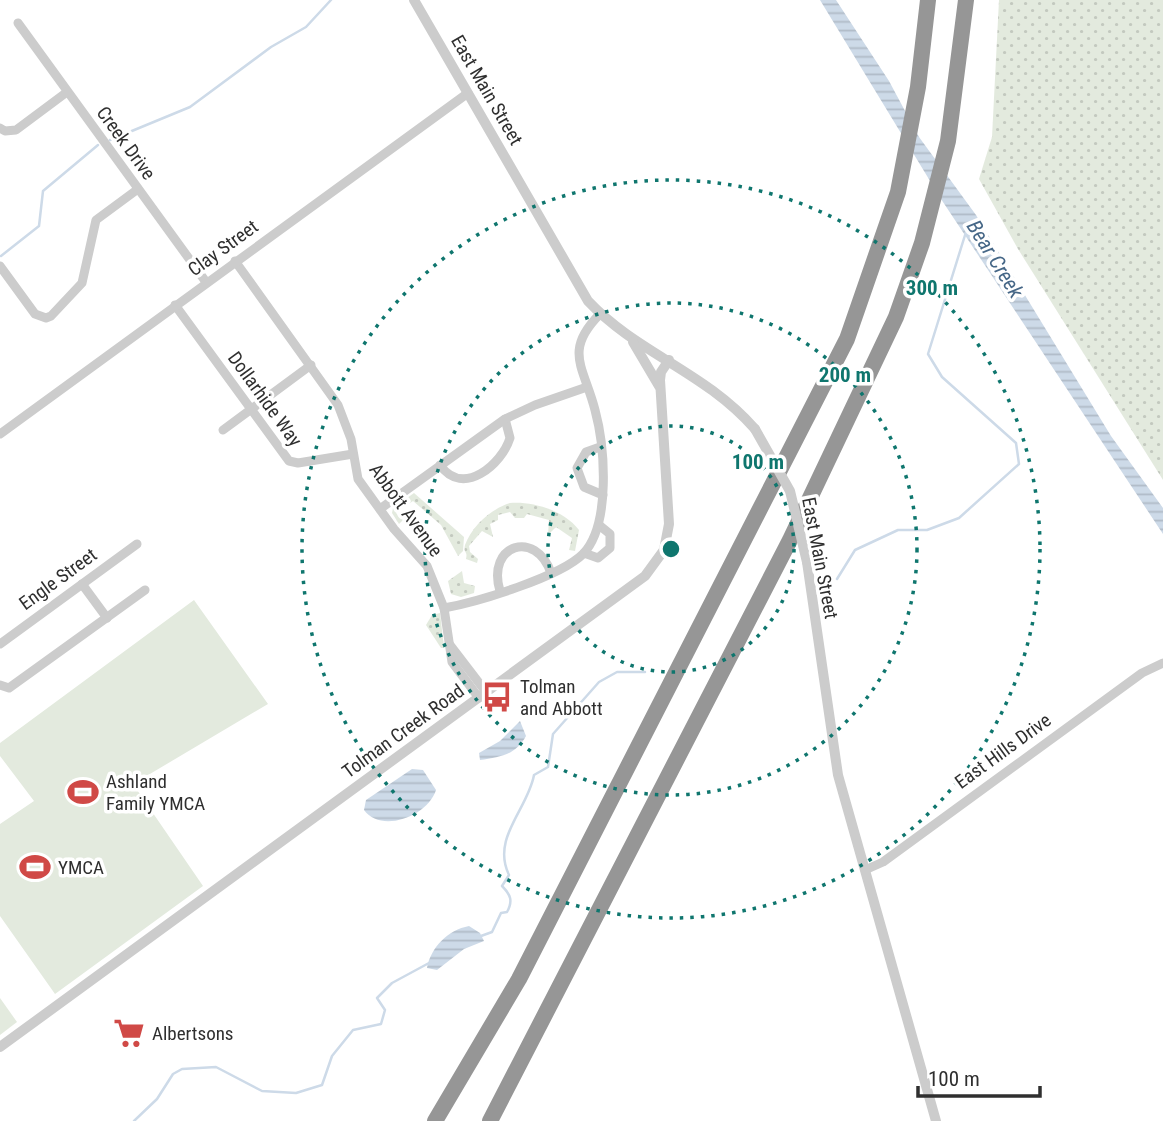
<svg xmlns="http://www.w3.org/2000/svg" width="1163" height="1121" viewBox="0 0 1163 1121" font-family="'Roboto Condensed',sans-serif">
	<defs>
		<pattern id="grass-dots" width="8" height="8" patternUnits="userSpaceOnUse" patternTransform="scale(1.75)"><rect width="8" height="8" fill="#e3eade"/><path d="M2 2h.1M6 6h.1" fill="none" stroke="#c3c9bf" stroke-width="1.8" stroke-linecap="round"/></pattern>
		<pattern id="water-rules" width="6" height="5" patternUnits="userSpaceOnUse" patternTransform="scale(1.75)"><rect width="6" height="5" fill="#cddae8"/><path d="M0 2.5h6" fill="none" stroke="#b0bbc7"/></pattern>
	</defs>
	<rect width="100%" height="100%" fill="#fff"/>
	<g fill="url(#grass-dots)">
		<path d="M999,0H1163V480L1018,249L979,179L992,137Z"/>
		<path d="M414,493L464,537L463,551L458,556L441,525L413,501L396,513L403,520L399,524L392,513L393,508Z"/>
		<path d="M510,503C533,501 565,511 579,530L575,551L569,550L572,538L556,527L548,535L549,520L527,514L524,518H515L510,512L498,515V520L490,524L493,537L482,531L469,546L470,552L478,559L477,563L466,559C468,550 463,554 465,545C472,526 491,509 510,503Z"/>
		<path d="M462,571L464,583L475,586L474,593L461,597L451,594L448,581Z"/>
		<path d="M440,613L444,648H441L426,625L432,615Z"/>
	</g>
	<g fill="#e3eade">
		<path d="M194,600L268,704L133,784L203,886L55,994L0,916V824L34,801L0,756V743Z"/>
		<path d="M0,998L17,1022L0,1035Z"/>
	</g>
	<g fill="url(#water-rules)">
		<path d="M820,0H836L889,81L919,137L976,215L1111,436L1163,508V534L941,199Z"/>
		<path d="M520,721L526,736C516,755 500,757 480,760L479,753L500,741Z"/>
		<path d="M412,769L423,770L436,790C428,816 381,834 364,810L366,800Z"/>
		<path d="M469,926L480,933L484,941L464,949L437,970L427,968C431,947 448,930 469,926Z"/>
	</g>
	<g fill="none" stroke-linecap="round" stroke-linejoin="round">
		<g stroke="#cddae8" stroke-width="2.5">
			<path d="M110,140L190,107L271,47L306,27L331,0"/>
			<path d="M1,256L39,226L43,191L98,145"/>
			<path d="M837,579L855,550L898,530H927L959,518L1019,464L1016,443L942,377L928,354L966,232"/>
			<path d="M481,936L492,932L501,913L507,912C513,901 511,895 502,886L509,875C491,838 528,809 534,775L548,767L553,734L599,682L617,672H645"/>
			<path d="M134,1121L157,1099L173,1074L182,1069L216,1067L262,1091L296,1093L322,1085L332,1056L353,1030L381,1024L385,1010L377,998L392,983L429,963"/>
		</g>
		<g stroke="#ccc" stroke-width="9">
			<path d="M18,23L206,282"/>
			<path d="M0,128L5,131L16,130L67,92"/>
			<path d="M235,261L338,405L351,439L358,479L394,529L427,566L444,608L452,662L479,698"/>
			<path d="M0,266L35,314L46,318L51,316L82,283L96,220L138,189"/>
			<path d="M175,305L289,461L298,463L353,454"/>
			<path d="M223,430L311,365"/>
			<path d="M0,434L468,93"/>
			<path d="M600,447L586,452L577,468L584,487L603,495"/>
			<path d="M440,465C463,498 502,464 510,438L505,419"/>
			<path d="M380,509L505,419L535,405L587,387"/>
			<path d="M584,553L598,558L610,548V534L599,525"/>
			<path d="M82,584L107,618"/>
			<path d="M500,591C486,544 536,529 551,573"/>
			<path d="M444,608C477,602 560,577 583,554C611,525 605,447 595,410C584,367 563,351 600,314"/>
			<path d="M0,644L137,544"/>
			<path d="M450,645L486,692"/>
			<path d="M0,685L9,688L145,590"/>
			<path d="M865,870L883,862L1142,673L1163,663"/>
		</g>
		<g stroke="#ccc" stroke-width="10">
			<path d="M414,0L588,301C638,354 704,371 755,429"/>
			<path d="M633,342L659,386"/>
			<path d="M807,562L838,775L936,1121"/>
			<path d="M0,1047L645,576L664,550L669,524L660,380L661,372L669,360"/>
		</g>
		<g stroke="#969696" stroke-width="16">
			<path d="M435,1121L519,979L847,339L898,192L918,87L928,0"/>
			<path d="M490,1121L790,540L896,317L922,243L948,141L966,0"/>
		</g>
		<path stroke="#ccc" stroke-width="10" d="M755,429L790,491L807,562"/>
	</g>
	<g fill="none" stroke="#0f766e" stroke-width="3.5" stroke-dasharray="3.5 7">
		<circle cx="671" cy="549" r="123"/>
		<circle cx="671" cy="549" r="246"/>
		<circle cx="671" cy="549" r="369"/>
	</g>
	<defs>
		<g id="bus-bare" transform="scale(2.415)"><path d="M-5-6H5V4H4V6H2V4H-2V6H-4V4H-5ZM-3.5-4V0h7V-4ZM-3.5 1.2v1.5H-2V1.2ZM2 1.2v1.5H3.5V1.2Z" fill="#d04946" stroke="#fff" stroke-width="2.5" paint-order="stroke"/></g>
		<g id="stadium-bare" transform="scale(2.415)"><path d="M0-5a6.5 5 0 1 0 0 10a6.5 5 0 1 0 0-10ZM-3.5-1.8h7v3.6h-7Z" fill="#d04946" stroke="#fff" stroke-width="2.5" paint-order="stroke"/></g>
		<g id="supermarket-bare" transform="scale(2.415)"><path d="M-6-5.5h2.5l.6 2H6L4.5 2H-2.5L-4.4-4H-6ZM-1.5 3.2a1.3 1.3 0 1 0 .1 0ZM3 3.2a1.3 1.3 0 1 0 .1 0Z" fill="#d04946" stroke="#fff" stroke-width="2.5" paint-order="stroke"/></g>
	</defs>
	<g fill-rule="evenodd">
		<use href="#bus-bare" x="497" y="697"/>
		<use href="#stadium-bare" x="83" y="792"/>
		<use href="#stadium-bare" x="35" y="867"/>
		<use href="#supermarket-bare" x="129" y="1033"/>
	</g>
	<g text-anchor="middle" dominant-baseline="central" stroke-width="7" stroke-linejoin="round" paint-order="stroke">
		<g font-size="19" fill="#2f2f2f" stroke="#fff">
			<text transform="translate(487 90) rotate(60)">East Main Street</text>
			<text transform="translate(126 143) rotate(54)">Creek Drive</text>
			<text transform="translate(223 248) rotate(-36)">Clay Street</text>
			<text transform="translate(265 399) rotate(54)">Dollarhide Way</text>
			<text transform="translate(406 510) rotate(54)">Abbott Avenue</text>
			<text transform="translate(820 558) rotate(79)">East Main Street</text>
			<text transform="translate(58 579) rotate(-36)">Engle Street</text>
			<text transform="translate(403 731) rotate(-36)">Tolman Creek Road</text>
			<text transform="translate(1003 751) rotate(-36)">East Hills Drive</text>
		</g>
		<g font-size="19" fill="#2f2f2f" stroke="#fff" text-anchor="start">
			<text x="520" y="686">Tolman<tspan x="520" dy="22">and Abbott</tspan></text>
			<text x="106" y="781">Ashland<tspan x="106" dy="22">Family YMCA</tspan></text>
			<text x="58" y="867">YMCA</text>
			<text x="152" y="1033">Albertsons</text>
		</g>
		<g font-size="21" font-style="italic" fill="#466787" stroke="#fff">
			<text transform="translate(995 259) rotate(58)">Bear Creek</text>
		</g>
	</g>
	<circle cx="671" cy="549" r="10" fill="#0f766e" stroke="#fff" stroke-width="3.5"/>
	<g font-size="21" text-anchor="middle" font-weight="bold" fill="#0f766e" stroke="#fff" stroke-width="7" stroke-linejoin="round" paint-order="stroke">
		<text x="932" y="295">300 m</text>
		<text x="845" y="382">200 m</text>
		<text x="758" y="469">100 m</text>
	</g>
	<path d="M918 1086v10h122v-10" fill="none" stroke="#2f2f2f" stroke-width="3.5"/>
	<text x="928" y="1086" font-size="21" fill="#2f2f2f" stroke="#ffffff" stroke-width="5" paint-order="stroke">100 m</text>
</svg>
